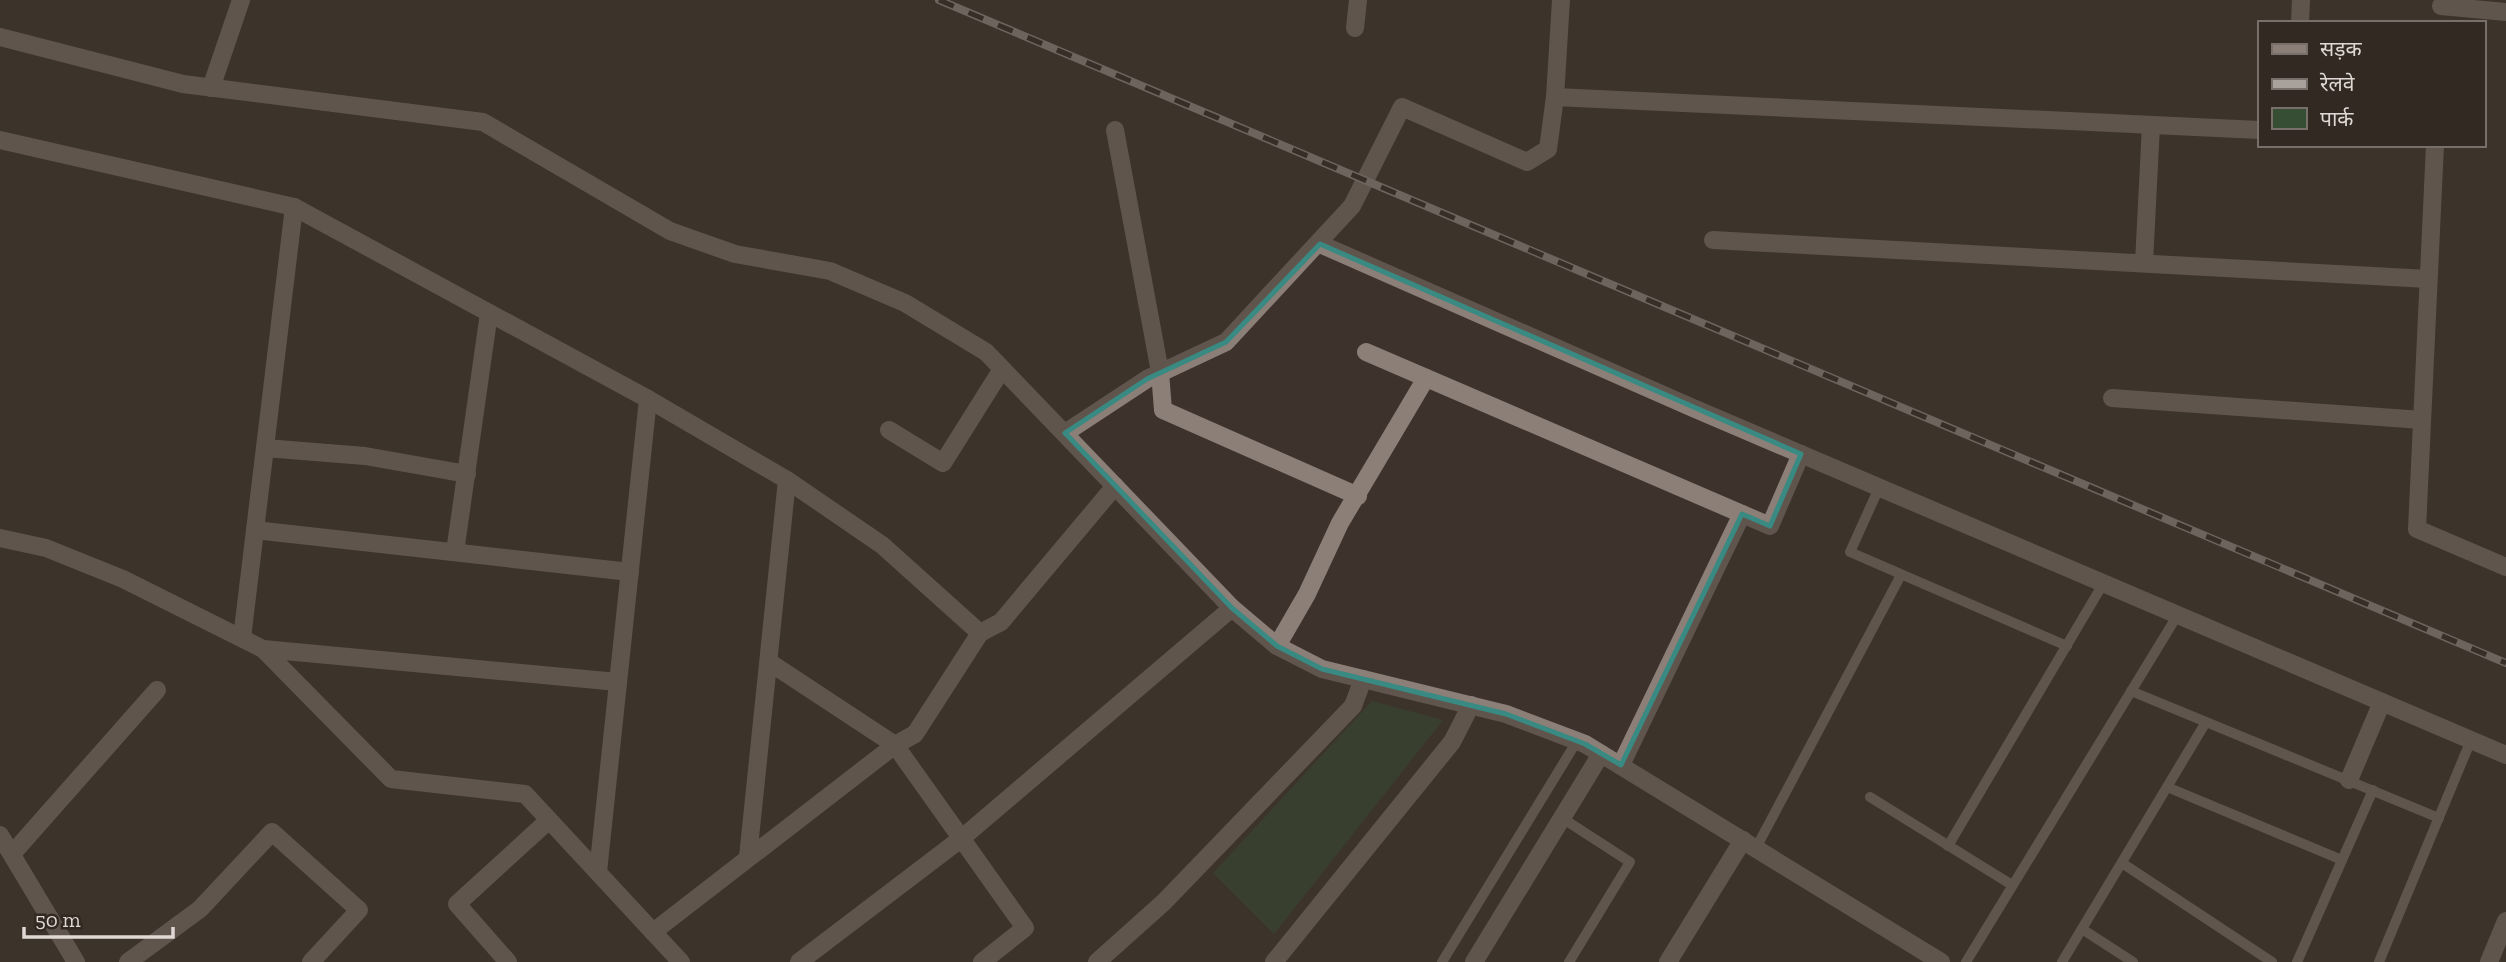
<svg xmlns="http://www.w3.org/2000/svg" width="2506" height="962" viewBox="0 0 2506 962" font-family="'Zilla Slab','Noto Sans Devanagari',serif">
	<rect width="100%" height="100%" fill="#3d332c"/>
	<path fill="#354e34" d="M1372,701L1443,720L1274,934L1213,873Z"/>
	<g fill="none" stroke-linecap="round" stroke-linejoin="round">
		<g stroke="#8b7f77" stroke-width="10">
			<path d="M1879,488L1850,552L2067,646"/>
			<path d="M2131,691L2439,818"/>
			<path d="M2167,787L2342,860"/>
			<path d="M1870,797L2012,885"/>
			<path d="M1562,818L1630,862L1569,962"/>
			<path d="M1948,846L2103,584"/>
			<path d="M1756,848L1901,575"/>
			<path d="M2122,863L2272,962"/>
			<path d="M2082,929L2133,962"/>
			<path d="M1442,962L1577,741"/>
			<path d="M1966,962L2177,616"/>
			<path d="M2062,962L2206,722"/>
			<path d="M2297,962L2373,790"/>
			<path d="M2379,962L2471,740"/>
		</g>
		<g stroke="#8b7f77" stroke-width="18">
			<path d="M2441,6L2506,12"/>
			<path d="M2300,23L2301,0"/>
			<path d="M1355,28L1358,0"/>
			<path d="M0,37L183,84L483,122L670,231L735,254L830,271L905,303L986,352L1232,608L1277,646L1322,669L1506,714L1585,744L1941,962"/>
			<path d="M211,88L241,0"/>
			<path d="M1555,97L2259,130"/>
			<path d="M1115,130L1160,372L1163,410L1358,496"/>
			<path d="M0,140L294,207L648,399L787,480L882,545L980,633L1001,622L1115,486"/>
			<path d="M2435,145L2417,529L2506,567"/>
			<path d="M1713,240L2428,279"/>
			<path d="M1320,244L1693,408L2506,755"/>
			<path d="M2144,263L2151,125"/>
			<path d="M1366,352L1770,526L1801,454"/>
			<path d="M2112,398L2422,420"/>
			<path d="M889,430L943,463L1002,369"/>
			<path d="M1065,433L1147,379L1226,342L1352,206L1402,107L1527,162L1548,149L1555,97L1561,0"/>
			<path d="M265,448L365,456L467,474"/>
			<path d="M255,530L630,572"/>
			<path d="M0,538L46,548L123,579L263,649L391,779L525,794L681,962"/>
			<path d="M455,552L489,313"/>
			<path d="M242,638L294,207"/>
			<path d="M1277,646L1307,594L1340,523L1426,378"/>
			<path d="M263,649L618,682"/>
			<path d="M769,662L895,745L1025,928L982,962"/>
			<path d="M1621,765L1742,514"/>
			<path d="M2349,780L2382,702"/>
			<path d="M0,835L76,962"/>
			<path d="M12,854L157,690"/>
			<path d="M748,857L787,480"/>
			<path d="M598,872L648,399"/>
			<path d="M653,932L895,745L915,734L980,633"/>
			<path d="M128,962L200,909L272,832L359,910L311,962"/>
			<path d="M508,962L457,904L549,820"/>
			<path d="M799,962L962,838L1232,608"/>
			<path d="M1097,962L1164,902L1353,706L1363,679"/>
			<path d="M1274,962L1452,742L1471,705"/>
			<path d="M1474,962L1601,754"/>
			<path d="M1668,962L1743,840"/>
			<path d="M2489,962L2506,921"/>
		</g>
		<g stroke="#a9a19c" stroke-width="8">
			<path id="rail" d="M939,0L2506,663"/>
		</g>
		<use href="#rail" stroke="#332923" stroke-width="5" stroke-dasharray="16" stroke-linecap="butt"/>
	</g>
	<path d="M0 0H2506V962H0ZM1320,244L1801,454L1770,526L1742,514L1621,765L1585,744L1506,714L1322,669L1277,646L1232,608L1065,433L1147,379L1226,342Z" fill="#3d332c" fill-opacity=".55" fill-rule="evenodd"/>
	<path fill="none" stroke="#398a82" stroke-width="5" stroke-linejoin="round" d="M1320,244L1801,454L1770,526L1742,514L1621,765L1585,744L1506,714L1322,669L1277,646L1232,608L1065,433L1147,379L1226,342Z"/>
	<rect x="2258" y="21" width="228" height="126" fill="#332923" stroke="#786f6a" stroke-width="2"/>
	<rect x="2272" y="44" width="35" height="10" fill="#8b7f77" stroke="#786f6a" stroke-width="2"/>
	<text x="2320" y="56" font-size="21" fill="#dfd8d4">सड़क</text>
	<rect x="2272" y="79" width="35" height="10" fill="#a9a19c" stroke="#786f6a" stroke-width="2"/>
	<text x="2320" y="91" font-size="21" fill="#dfd8d4">रेलवे</text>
	<rect x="2272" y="108" width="35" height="21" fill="#354e34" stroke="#786f6a" stroke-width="2"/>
	<text x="2320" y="126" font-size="21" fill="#dfd8d4">पार्क</text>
	<path d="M24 927v10h149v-10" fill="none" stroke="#dfd8d4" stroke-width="3.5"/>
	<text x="35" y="927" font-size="21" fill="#dfd8d4" stroke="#332923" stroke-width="5" paint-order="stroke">50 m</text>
</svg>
